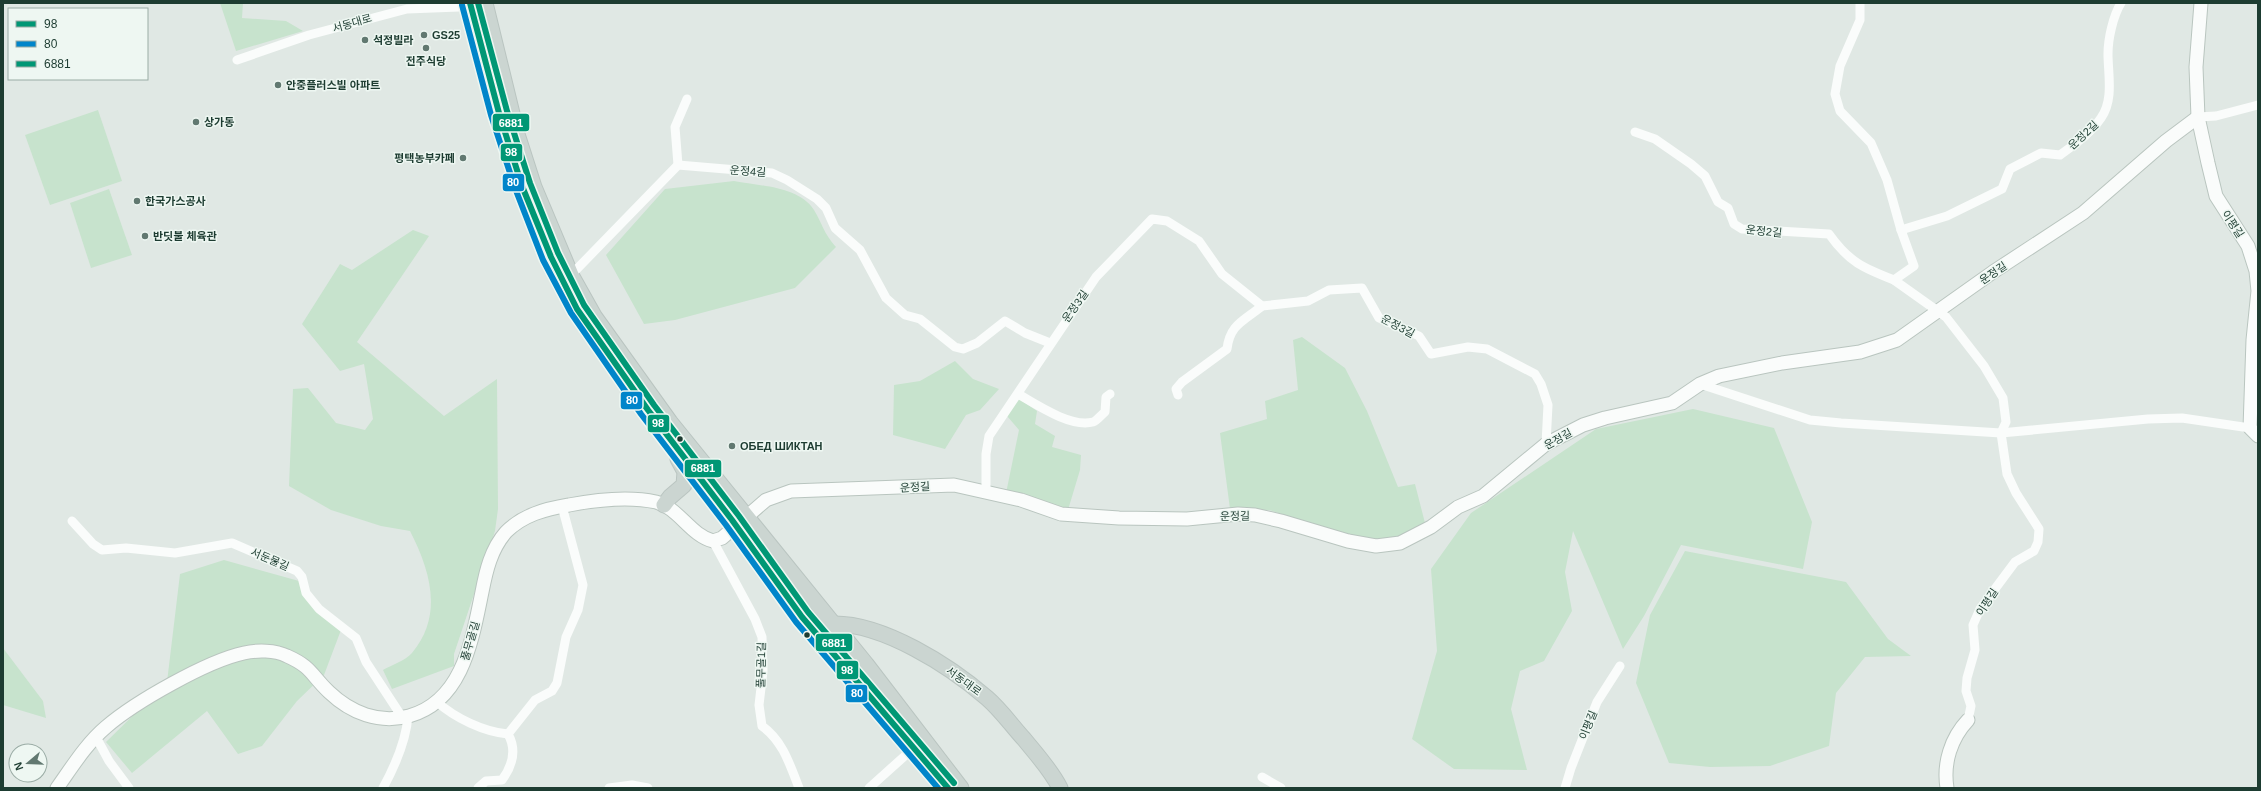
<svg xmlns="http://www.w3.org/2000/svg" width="2261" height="791" viewBox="0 0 2261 791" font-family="Arial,'Noto Sans KR',sans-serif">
	<rect width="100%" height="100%" fill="#e0e8e4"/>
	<g fill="#c7e3cd">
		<path d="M220,3H243L242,18L286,21L303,31L236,51Z"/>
		<path d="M98,110L122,181L50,205L25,135Z"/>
		<path d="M734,181C759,186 799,186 814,210C823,225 823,232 836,247L795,288L675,320L644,324L606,255L665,189Z"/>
		<path d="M109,189L132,255L91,268L70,203Z"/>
		<path d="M413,230L429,236L357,342L444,416L497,379L498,509L495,531L454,654V666L392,689L383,670C392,665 406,660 412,653C444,615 430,570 410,531L381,526L331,510L289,486L293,389L308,388L336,423L365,430L373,419L364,364L340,371L302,324L340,264L352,270Z"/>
		<path d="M1302,337L1345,368L1367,411L1398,487L1415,484L1425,523L1399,536L1375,541L1341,534L1269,510L1230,509L1220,433L1267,419L1265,401L1298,390L1293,340Z"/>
		<path d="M955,361L973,379L999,389L980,410L966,415L945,449L893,435L894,385L920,381Z"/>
		<path d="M1018,398L1037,411L1035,424L1055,436L1052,447L1081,455L1080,470L1068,510L1004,503L1019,430L1007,416Z"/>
		<path d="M1693,409L1774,428L1812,522L1803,569L1681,545L1644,616L1623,649L1573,531L1565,572L1572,611L1544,661L1520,671L1511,709L1527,770L1454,769L1412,739L1437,651L1431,569L1471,513L1596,429Z"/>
		<path d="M1685,551L1846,582L1888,639L1911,656L1865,657L1836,693L1829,746L1770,766L1710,767L1669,763L1636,683L1650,615Z"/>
		<path d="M224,560L299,581L341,630L324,675L297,701L262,746L238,754L207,711L132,773L106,742L167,682L180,574Z"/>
		<path d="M3,648L43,701L46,718L3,705Z"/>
	</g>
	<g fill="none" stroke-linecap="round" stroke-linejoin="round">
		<g stroke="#b9c5bf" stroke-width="15">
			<g id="secondary">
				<path d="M2201,3L2196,67L2198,117L2208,163L2216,196L2248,246L2256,271L2258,291L2253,340L2250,428L2258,436"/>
				<path d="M57,788C72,767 86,744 106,727C135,702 207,661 244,653C257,650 275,650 287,656C312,667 311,675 329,692C351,713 379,724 409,716C463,701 472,640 482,592C486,571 491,549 506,532C523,515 545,509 569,505C595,500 629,496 656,502C679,508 690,535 713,541L722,538L766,500L791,491L954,485L1021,500L1061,514L1119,518L1187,519L1238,514L1255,515L1281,521L1348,541L1376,546L1400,543L1431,527L1458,507L1483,496L1546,444L1583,425L1605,418L1672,403L1700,384L1719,376L1782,363L1860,352L1897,340L1993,272L2083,213L2166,141L2198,117"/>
				<path d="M1947,788C1943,763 1951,738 1968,720"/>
			</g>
		</g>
		<g stroke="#bac5c1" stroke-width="17">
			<g id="primary">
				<path d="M470,3C494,101 521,200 567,291C580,315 597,339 613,361C643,405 675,447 708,489C741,530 770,575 802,617C849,676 901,729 948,788"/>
				<path d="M485,3L517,134L534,187L571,275L594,316L670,422L866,664L961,788"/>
				<path d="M664,505L670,497L684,485L685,472L678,459"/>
				<path d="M833,624C883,623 950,666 987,698C1001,710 1012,726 1024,739C1037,755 1051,770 1060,788"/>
			</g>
		</g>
		<g stroke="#fafcfb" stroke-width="9">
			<path d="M1860,3V20L1840,66L1835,94L1840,111L1871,143L1887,180L1901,230L1914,266L1894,280L1946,317L1984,366L2003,398L2006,422L2001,433L2007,474L2016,493L2039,529L2038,542L2034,551L2015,562L1980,609L1973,625L1975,650L1967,678L1966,691L1971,706L1968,720"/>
			<path d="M237,60L309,35L407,9L459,7L470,4"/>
			<path d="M2198,117L2216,116L2258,105"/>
			<path d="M1635,132L1655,139L1691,164L1705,176L1718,202L1728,208L1734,224L1742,229L1829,234C1849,262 1863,268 1894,280"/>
			<path d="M678,165L675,127L687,99"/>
			<path d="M1901,230L1947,216L2002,189L2010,169L2041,153L2060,155C2075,144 2091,133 2101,118C2114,100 2108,74 2108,54C2108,39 2113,16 2121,3"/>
			<path d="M571,275L678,165L772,173L787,180L817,199L826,208L835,228L860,250L886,298L905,315L920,319L955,347L963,349L977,343L1005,321L1025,333L1050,343"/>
			<path d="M1700,384L1810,420L1841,423L2001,433L2148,419L2182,418L2250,428"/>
			<path d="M1018,394C1037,405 1071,428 1093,422C1097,421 1101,415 1105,412L1106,397L1110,394"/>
			<path d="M1178,395L1176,389L1182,382L1227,349C1230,324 1244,321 1262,306"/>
			<path d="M986,492V454L989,436L1096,277L1152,219L1167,221L1199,241L1222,274L1262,306L1308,301L1329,290L1362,288L1379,318L1419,336L1431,354L1468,347L1487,349L1535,374L1541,384L1548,405L1546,444"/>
			<path d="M72,521L93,544L102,550L126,548L175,553L232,543L297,571L302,577L306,593L319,609L356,638L366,662L402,717"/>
			<path d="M713,541L755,619L762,637L763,671L759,705L762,726C783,741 790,765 799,788"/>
			<path d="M437,702C455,718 484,732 508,734"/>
			<path d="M96,737L109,761L129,788"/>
			<path d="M1262,777L1281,788"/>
			<path d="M383,788C395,766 406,742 408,716"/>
			<path d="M478,788L486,781L502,780C513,765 517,750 508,734L535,700L552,691L557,683L566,637L578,610L583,585L562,506"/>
			<path d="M609,788L632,785L648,788"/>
			<path d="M869,788L917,745"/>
			<path d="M1565,788L1571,768L1597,702L1620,666"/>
		</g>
		<use href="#secondary" stroke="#fafcfb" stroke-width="13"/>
		<use href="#primary" stroke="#cbd5d1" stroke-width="15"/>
		<g stroke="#eef7f2" stroke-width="9">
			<path id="bus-1" d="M470,3L499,113L522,186L551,257L577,309L648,410L732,520L802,617L948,788"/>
		</g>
		<g stroke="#eef7f2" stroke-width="9">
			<path id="bus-2" d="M462,5L491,115L515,188L543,260L571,313L641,414L726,525L796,622L938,788"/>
		</g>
		<g stroke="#eef7f2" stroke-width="9">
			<path id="bus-3" d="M478,3L507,111L530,183L558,253L584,305L654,405L739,516L808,612L954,783"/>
		</g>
		<use href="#bus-1" stroke="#009775" stroke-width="6"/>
		<use href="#bus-2" stroke="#0085ca" stroke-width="6"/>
		<use href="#bus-3" stroke="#009775" stroke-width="6"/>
	</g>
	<g fill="#617870" stroke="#eef7f2" stroke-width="1.5">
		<circle cx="424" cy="35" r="4"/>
		<circle cx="365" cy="40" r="4"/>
		<circle cx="426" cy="48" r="4"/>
		<circle cx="278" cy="85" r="4"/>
		<circle cx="196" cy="122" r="4"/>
		<circle cx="463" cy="158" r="4"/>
		<circle cx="137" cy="201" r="4"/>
		<circle cx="145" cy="236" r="4"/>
		<circle cx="732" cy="446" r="4"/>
	</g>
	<g fill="#1d3c31" stroke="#eef7f2" stroke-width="1.5">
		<circle cx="680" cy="439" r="3.5"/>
		<circle cx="807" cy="635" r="3.5"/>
	</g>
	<g text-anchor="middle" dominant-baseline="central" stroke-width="3" stroke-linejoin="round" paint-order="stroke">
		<g font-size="11" fill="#1d3c31" stroke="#eef7f2">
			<text transform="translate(352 23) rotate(-16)">서동대로</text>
			<text transform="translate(2083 135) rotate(-43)">운정2길</text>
			<text transform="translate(748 171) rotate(4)">운정4길</text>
			<text transform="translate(2233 224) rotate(57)">이평길</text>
			<text transform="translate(1764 231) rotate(6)">운정2길</text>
			<text transform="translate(1993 273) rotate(-34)">운정길</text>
			<text transform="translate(1075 306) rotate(-55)">운정3길</text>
			<text transform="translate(1398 326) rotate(28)">운정3길</text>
			<text transform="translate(1558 439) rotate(-29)">운정길</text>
			<text transform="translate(915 487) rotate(-4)">운정길</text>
			<text transform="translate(1235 516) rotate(-1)">운정길</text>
			<text transform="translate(270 559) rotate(23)">서둔물길</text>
			<text transform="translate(1987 602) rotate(-57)">이평길</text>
			<text transform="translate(470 641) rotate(-74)">풀무골길</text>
			<text transform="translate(761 665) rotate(-89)">풀무골1길</text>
			<text transform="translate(964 681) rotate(36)">서동대로</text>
			<text transform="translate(1588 725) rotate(-68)">이평길</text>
		</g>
		<g font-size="11" font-weight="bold" fill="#1d3c31" stroke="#eef7f2" text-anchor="start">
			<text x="432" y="35">GS25</text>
			<text x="373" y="40">석정빌라</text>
			<text x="426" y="61" text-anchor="middle">전주식당</text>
			<text x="286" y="85">안중플러스빌 아파트</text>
			<text x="204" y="122">상가동</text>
			<text x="455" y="158" text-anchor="end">평택농부카페</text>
			<text x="145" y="201">한국가스공사</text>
			<text x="153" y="236">반딧불 체육관</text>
			<text x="740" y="446">ОБЕД ШИКТАН</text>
		</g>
	</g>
	<g stroke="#eef7f2" stroke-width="1.5">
		<rect x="492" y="113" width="38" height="19" rx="4" fill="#009775"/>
		<rect x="500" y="143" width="23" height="19" rx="4" fill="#009775"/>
		<rect x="502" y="173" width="23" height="19" rx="4" fill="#0085ca"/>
		<rect x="620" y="391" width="23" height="19" rx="4" fill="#0085ca"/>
		<rect x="647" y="414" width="23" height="19" rx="4" fill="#009775"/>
		<rect x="684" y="459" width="38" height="19" rx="4" fill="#009775"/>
		<rect x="815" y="633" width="38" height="19" rx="4" fill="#009775"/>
		<rect x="836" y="660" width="23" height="20" rx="4" fill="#009775"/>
		<rect x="845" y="684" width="23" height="19" rx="4" fill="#0085ca"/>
	</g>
	<g font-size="11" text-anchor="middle" font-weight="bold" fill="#fff">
		<text x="511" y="127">6881</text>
		<text x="511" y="156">98</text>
		<text x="513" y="186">80</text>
		<text x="632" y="404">80</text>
		<text x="658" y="427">98</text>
		<text x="703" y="472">6881</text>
		<text x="834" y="647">6881</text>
		<text x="847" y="674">98</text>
		<text x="857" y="697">80</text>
	</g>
	<rect width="2261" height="791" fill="none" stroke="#1d3c31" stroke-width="8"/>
	<rect x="8" y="8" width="140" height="72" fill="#eef7f2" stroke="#9aaca5"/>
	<rect x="16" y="21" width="20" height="6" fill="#009775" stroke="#9aaca5"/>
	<text x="44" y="28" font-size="12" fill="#1d3c31">98</text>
	<rect x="16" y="41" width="20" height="6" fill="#0085ca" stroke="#9aaca5"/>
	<text x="44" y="48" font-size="12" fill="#1d3c31">80</text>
	<rect x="16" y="61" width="20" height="6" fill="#009775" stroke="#9aaca5"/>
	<text x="44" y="68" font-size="12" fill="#1d3c31">6881</text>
	<g transform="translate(28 763) rotate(251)"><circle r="19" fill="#eef7f2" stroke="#9aaca5"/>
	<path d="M0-3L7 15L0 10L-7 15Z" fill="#617870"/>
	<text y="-6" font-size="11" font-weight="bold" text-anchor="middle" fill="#1d3c31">N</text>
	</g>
</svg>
